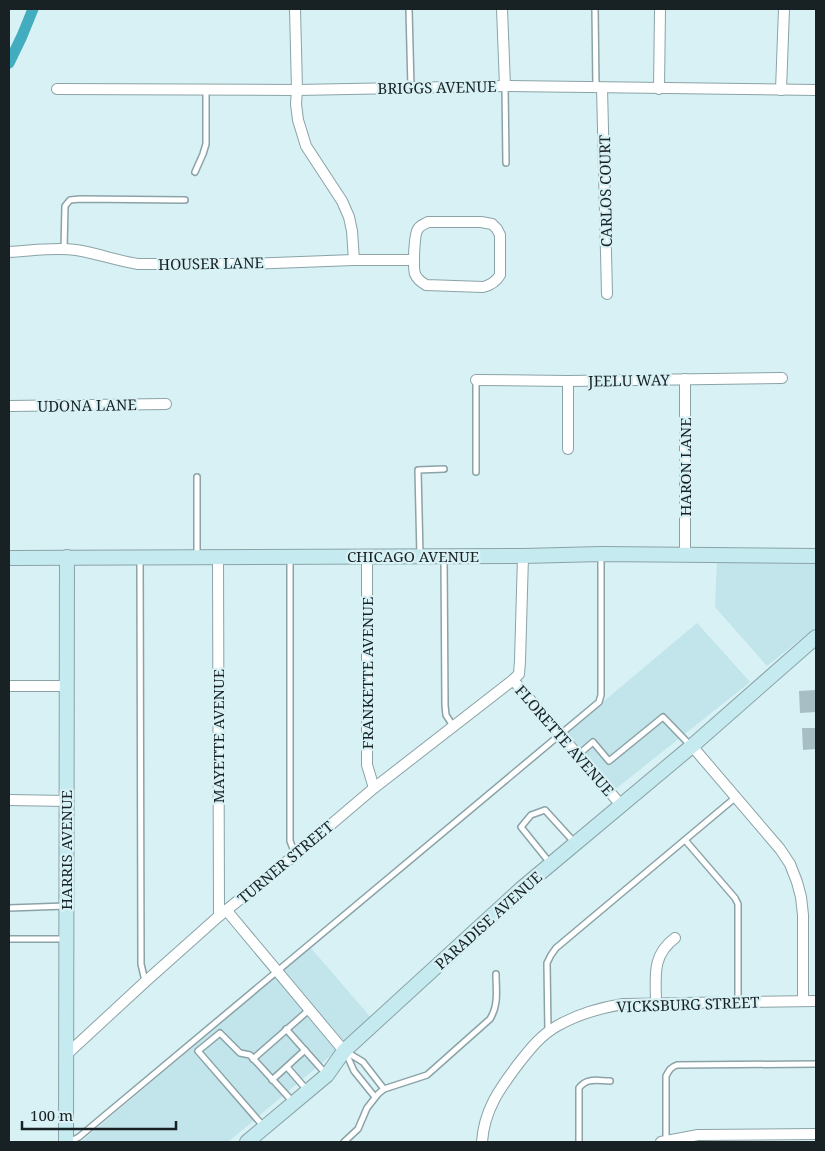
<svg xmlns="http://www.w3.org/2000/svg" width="825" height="1151" viewBox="0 0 825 1151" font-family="'Noto Serif',serif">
	<rect width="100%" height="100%" fill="#d7f1f5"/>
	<g fill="#c2e4eb">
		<path d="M717,560L816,561V627L767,666L715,607Z"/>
		<path d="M697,623L750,682L608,795L560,738Z"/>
		<path d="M310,947L373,1020L228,1142H81Z"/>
	</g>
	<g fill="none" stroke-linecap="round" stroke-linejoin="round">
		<path stroke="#41adbe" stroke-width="11" d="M9,63L22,36L33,9"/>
	</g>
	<g fill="#a7bfc4">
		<path d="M816,690V712L800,713L799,691Z"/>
		<path d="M802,728H816V749L803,750Z"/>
	</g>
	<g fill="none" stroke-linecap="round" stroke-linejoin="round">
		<g stroke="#8ba3a7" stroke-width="8">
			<g id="lane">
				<path d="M409,9L411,88"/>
				<path d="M595,9L596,87"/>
				<path d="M505,86L506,163"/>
				<path d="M195,172L203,154L206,144V90"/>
				<path d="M64,249L65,206L70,200L80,199L185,200"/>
				<path d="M476,380V472"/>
				<path d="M197,556V477"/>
				<path d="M420,556L418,470L444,469"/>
				<path d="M444,557L445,705L446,715L453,726"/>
				<path d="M140,558L141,964L145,981"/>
				<path d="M290,558V841L295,854"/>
				<path d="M578,755L593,742L609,761L663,717L691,746"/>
				<path d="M685,840L735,898L738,904V1002"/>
				<path d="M550,863L521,827L531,815L545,810L575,843"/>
				<path d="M9,908L66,906"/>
				<path d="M9,939H66"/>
				<path d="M286,1029L326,1074"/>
				<path d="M548,1032L547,963L551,955L556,948L736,797"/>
				<path d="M345,1051L363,1062L384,1089"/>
				<path d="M346,1053L354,1071L375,1097"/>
				<path d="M253,1059L310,1009"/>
				<path d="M287,1067L306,1089"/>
				<path d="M272,1080L305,1050"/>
				<path d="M264,1127L198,1051L220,1033L240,1053L250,1055L293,1102"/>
				<path d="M666,1141V1076C669,1070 671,1067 677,1065L816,1064"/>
				<path d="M69,1142L79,1137L599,702L601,695V555"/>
				<path d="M344,1142L358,1129L367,1108L378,1094L384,1089L427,1075L490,1019C499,1005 496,990 496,974"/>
				<path d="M579,1142V1088C587,1077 598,1081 610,1081"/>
			</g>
		</g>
		<g stroke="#8ba3a7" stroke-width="12">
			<g id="street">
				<path d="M295,9L297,90L296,104L298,120L306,146L342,201L349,217L352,231L354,260"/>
				<path d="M502,9L505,86"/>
				<path d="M602,88L607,294"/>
				<path d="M57,89L297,90L505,86L816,90"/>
				<path d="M659,89L660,9"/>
				<path d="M781,90L784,9"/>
				<path d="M428,222H481L492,224L497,229L500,235V275C496,282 491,285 483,287L426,285C421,282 417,279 415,274C413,267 414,234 418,229C420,225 425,224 428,222Z"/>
				<path d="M9,252C31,251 54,247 76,250C97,253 117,261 138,264H244L354,260H414"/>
				<path d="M476,380L568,381L782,378"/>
				<path d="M568,381V449"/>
				<path d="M9,406L166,404"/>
				<path d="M685,555V379"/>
				<path d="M218,556L219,916"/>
				<path d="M367,557V765L374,788"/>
				<path d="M513,680L621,805"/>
				<path d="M9,686H67"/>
				<path d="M692,746L780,849L790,864L797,882L801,897L803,915V1001"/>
				<path d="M9,800L67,801"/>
				<path d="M227,911L344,1051"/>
				<path d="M656,1003C656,977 651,956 675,938"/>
				<path d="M66,1055L145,982L219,916L295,855L374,788L513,680L519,674L520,661L523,556"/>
				<path d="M482,1142C484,1110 500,1088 519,1063C530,1049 541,1035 557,1026C578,1014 599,1008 623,1004L816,1001"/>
				<path d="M661,1142L698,1135L816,1134"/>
			</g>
		</g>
		<g stroke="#8ba3a7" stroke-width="16">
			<g id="secondary">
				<path d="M9,558L523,556L601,554L816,556"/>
				<path d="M66,1142L67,557"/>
				<path d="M247,1142L327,1075L344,1051L521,889L692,746L816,637"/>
			</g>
		</g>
		<use href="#lane" stroke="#fff" stroke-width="5"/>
		<use href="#street" stroke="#fff" stroke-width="10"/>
		<use href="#secondary" stroke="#c5ebf1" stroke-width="14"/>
	</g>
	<g text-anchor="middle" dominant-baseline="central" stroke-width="4.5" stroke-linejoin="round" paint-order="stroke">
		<g font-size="15" fill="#182123" stroke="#d7f1f5">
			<text transform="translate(437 87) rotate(-1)">BRIGGS AVENUE</text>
			<text transform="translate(605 191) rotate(-91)">CARLOS COURT</text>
			<text transform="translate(211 263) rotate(-1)">HOUSER LANE</text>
			<text transform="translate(629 380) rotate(-1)">JEELU WAY</text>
			<text transform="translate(87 405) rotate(-1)">UDONA LANE</text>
			<text transform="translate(685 467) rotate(-90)">HARON LANE</text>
			<text x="413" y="556">CHICAGO AVENUE</text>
			<text transform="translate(367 673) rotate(-90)">FRANKETTE AVENUE</text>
			<text transform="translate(218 736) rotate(-90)">MAYETTE AVENUE</text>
			<text transform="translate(565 740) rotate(49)">FLORETTE AVENUE</text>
			<text transform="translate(66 850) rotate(-90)">HARRIS AVENUE</text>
			<text transform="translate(285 862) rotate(-40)">TURNER STREET</text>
			<text transform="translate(488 920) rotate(-42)">PARADISE AVENUE</text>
			<text transform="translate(688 1004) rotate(-2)">VICKSBURG STREET</text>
		</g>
	</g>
	<rect width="825" height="1151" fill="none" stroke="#182123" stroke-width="20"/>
	<path d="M22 1121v8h154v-8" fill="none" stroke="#182123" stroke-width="2.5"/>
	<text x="30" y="1121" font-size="15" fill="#182123" stroke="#d7f1f5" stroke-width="4" paint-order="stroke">100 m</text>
</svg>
